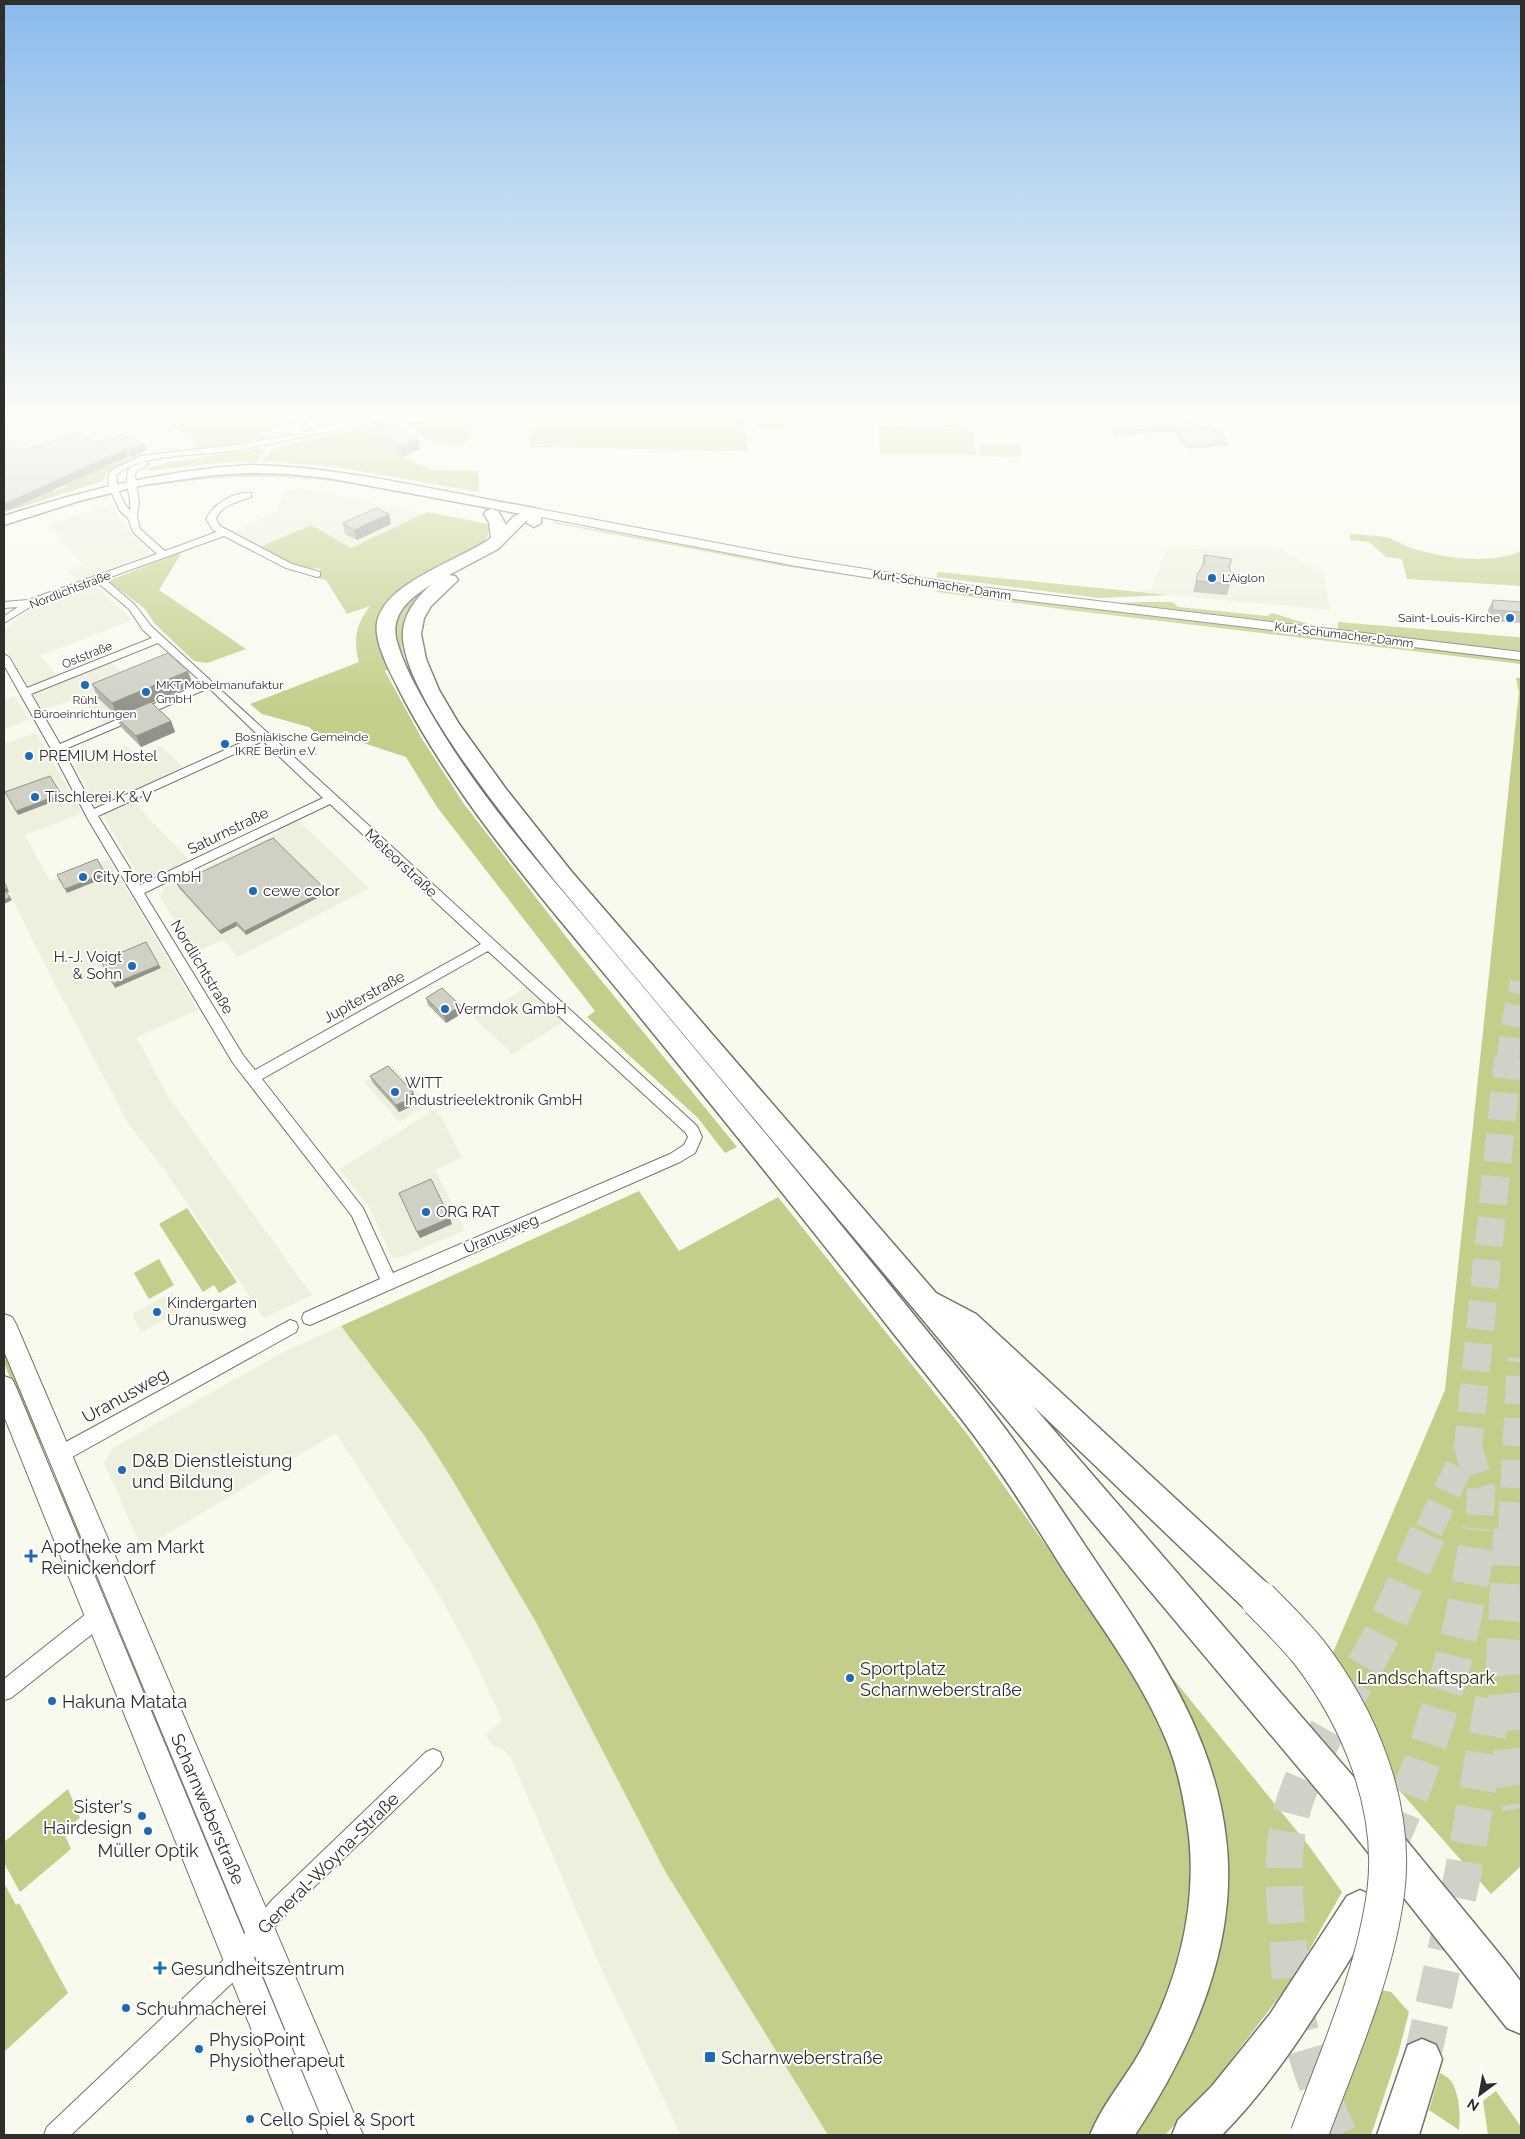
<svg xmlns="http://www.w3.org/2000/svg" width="1525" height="2139" viewBox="0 0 1525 2139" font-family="Raleway,sans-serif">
	<rect width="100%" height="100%" fill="#f8faee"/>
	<g fill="#ecf0dc">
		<path d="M4,415H158L167,419L172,426L191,435L202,451L133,460L107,472L4,513Z"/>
		<path d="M287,489L326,493L425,514L351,549L311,525L260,547L231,532L275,512Z"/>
		<path d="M110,505L113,506L126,529L149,551V554L78,581L67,571L83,565L49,524Z"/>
		<path d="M1167,548L1283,550L1318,570H1323L1330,610L1140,592L1151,589Z"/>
		<path d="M91,586H95L132,620L40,656L59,677L30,689L4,646L5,631L17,618L30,610Z"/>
		<path d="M109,661L132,683L179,664L202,685L106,725L79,698L42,710L32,692Z"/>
		<path d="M14,696L29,720L4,729V700Z"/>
		<path d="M36,733L82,813L25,835L50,881L108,859L198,1010L136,1037L169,1098L312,1295L264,1318L163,1168L128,1123L50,975L9,892L6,894L12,900L4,904V744Z"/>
		<path d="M127,746L137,756L161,746L185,769L99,808L74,765Z"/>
		<path d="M132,799L159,829L191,862L149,882H142L102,813Z"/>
		<path d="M297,819L369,888L238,957L223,940L195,952L160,897L165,887L278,833L276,830Z"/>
		<path d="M527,987L565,1021L512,1054L474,1018Z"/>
		<path d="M392,1066L428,1104L400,1122L364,1082Z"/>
		<path d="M434,1110L442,1118L462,1158L435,1170L465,1230L400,1258L391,1256L370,1208L340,1169Z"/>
		<path d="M172,1292L183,1310L141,1332L132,1314Z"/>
		<path d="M341,1326L424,1435L452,1479L537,1624L665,1871L828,2135H681L600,1966L512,1760L501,1747H494L485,1735L502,1720L477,1666L443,1601L336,1433L142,1549L104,1463L113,1448L283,1352Z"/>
	</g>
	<g fill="#c4cd89">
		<path d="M158,415H290L262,439L201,449C189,432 189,437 173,427C167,423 165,418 158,415Z"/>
		<path d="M534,415H741L748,451L531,447L529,431L535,429Z"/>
		<path d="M753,415H828L819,423L785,425L782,429H758Z"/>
		<path d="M473,416L470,439C455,453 416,438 407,422Z"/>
		<path d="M885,424L889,427L944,428L946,425L969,426L972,428L976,455H882L880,453L879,426Z"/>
		<path d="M372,428L373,434H382L399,446L391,451L431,470L478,471L479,492L338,467L262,461L271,451L280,447L352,430Z"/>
		<path d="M979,445H1020L1022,457L981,456Z"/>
		<path d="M102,448L132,460L109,470L103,481L9,511L7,510L53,490L57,491L67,486L64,484Z"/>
		<path d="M254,449L266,450L255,462L217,463L148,471V468L171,462Z"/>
		<path d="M264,473L335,480L519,514L339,482C276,474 214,476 152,486L151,483L214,475Z"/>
		<path d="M427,512L488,524L490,526L488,527V536L482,544L397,595L393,668L385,671L422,739L464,804L574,947L737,1147L725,1153L698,1118L587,1017L595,1011L437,807L406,757L345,737L318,735L309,727L262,714L250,704L359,662C353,640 356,624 370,606L347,614L326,580L316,578L321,569L298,567L260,547L311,525L351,548Z"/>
		<path d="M554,522L911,585L777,565L553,523Z"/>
		<path d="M1350,534C1362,535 1374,535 1385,537C1395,539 1404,546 1414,549C1446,558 1490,565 1521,551V586L1407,579L1402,559L1386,557L1369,542L1350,540Z"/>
		<path d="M182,552L159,590L246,649L207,663L194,661L155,624L144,608L108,581Z"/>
		<path d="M938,572L1169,595L1098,598L936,577Z"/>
		<path d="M445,574C417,603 393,618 405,663H403L391,627L403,602Z"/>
		<path d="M938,588L1035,602L1521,659V664L1068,610L937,592Z"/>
		<path d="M1142,602H1172L1179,607L1267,616L1272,613L1315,626L1118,603Z"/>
		<path d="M1338,622L1516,637L1521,638V651L1338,630Z"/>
		<path d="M1516,678H1521V1866L1491,1894L1315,1695L1445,1390L1519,692Z"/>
		<path d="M639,1191L679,1251L778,1197L968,1435L1128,1662L1179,1759L1190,1843L1189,1926L1182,1957L1158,2020L1107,2111L1091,2135H828L665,1871L537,1624L452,1479L424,1435L341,1326Z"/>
		<path d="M187,1208L237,1282L219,1293L214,1285L203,1292L159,1224Z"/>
		<path d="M159,1259L174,1285L149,1299L134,1273Z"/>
		<path d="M4,1346L44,1442L38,1445L4,1363Z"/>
		<path d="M61,1483L99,1576L92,1580L54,1486Z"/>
		<path d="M130,1648L235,1899L228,1906L122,1653Z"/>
		<path d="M1153,1654L1309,1846L1342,1892L1292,1980L1205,2094L1165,2135H1136L1160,2096L1180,2056L1195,2020L1221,1914Z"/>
		<path d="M68,1789L80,1818L63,1831L71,1849L20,1892L4,1863V1842Z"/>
		<path d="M4,1883L16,1905L19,1903L68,1993L4,2052Z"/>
		<path d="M1381,1990L1391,1992L1409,2012L1399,2051L1371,2135H1331Z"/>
		<path d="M1440,2073C1443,2075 1448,2077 1450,2080C1459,2090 1461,2117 1459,2130L1429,2110Z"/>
		<path d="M1496,2091L1521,2127V2135H1488L1483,2101Z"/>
	</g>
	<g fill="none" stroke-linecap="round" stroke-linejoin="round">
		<path stroke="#d0d1c7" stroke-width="22" stroke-dasharray="22 11" stroke-linecap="butt" d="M1508,1059L1511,1029L1521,982"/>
		<g stroke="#d0d1c7" stroke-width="28" stroke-dasharray="28 14" stroke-linecap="butt">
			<path d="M1468,1447L1481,1489L1479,1530"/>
			<path d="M1429,1530L1468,1447L1508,1058"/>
			<path d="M1512,1530L1521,1358"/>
		</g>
		<g stroke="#d0d1c7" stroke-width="37" stroke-dasharray="37 18" stroke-linecap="butt">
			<path d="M1512,1529L1504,1669L1513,1766L1521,1808"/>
			<path d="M1388,1846C1434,1744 1463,1640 1479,1529"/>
			<path d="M1422,2059L1463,1873L1496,1686"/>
			<path d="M1339,2135C1317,2090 1300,2041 1292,1992C1289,1972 1289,1951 1287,1931C1284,1893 1281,1852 1291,1814C1306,1757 1346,1701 1374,1649C1395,1610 1411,1569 1430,1529"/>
		</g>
		<g stroke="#72746a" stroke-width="2">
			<g id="street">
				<path d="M304,415H313L301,427L302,432C318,428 392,410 402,417L398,419C345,427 296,439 244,449C209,456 144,452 117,474C115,486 122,501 130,511C132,495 122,482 130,467L145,461L149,464L137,471L135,475L139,503L137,517L140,529L165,551L217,532L213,530L206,519C213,504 235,491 251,493V497C238,502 221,505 216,519L220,526L292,564L320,572V576L317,577L286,568L224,536L105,579L135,605L151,626L697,1126L702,1137L695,1153L680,1162L310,1325L304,1323L302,1318L304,1313L380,1279L352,1216L233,1063L89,821L51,749L4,665V654L9,657L27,688L152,638L143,630L129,609L97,582L35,604L4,623V616L18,607L4,608V602L28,600L157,554L133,532L128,518L120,511L109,487L108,480L110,471L140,456L242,444L294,434L293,426ZM158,643L203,683L60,744L31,694ZM209,688L258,735L94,809L63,750ZM263,741L323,798L140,885L98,816ZM330,804L481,944L255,1070L243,1055L144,893ZM488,951L686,1133L688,1137L684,1145L670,1154L393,1273L363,1208L262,1079Z"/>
				<path d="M290,1320L296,1322L298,1327L296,1332L65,1461L59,1463L53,1461L50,1455L53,1449Z"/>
				<path d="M98,1608L105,1610L107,1617L105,1624L11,1698L4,1700V1679L91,1610Z"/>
				<path d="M433,1749L440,1752L443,1759L440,1766L287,1913L266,1937L248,1968L71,2135H44L47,2127L232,1952L252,1923L273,1899L426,1752Z"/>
			</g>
		</g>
		<g stroke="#72746a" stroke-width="2">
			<g id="secondary">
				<path d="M534,508L796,558L972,586L1521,652V660L972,594L796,566L536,516L520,523L513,519L515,516Z"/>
				<path d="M4,1314L12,1317L16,1324L363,2135H329L4,1351Z"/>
				<path d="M4,1376L12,1379L16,1387L328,2135H294L4,1416Z"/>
			</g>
		</g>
		<g stroke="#72746a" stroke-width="3">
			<path id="primary" d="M250,465C346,467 440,492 534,508L541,512V523L534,527L527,523V515L328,478L288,474L250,473L214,475L143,485L79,501L4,525V516C85,490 165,470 250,465Z"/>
		</g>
		<g stroke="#72746a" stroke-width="3">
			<g id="highway">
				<path d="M492,509L498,511L506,525L514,516H526L528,519L498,549L449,575L455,576L458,580L431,606L424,618L421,634L426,659L439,690L459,724L506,789L571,871L936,1293L976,1314L1271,1587L1276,1599L1271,1611L1259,1616L1247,1611L1033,1406L1370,1796L1506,1962L1521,1982V2034L1507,2028L1344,1822L555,881C516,831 399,692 403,632C404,613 418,596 432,584C410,598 389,614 397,642C404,666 417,689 429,710C475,791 538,862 598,933C700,1055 802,1176 902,1300C937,1344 974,1386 1007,1431C1035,1468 1060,1508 1086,1547C1147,1638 1213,1725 1226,1838C1239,1945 1192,2048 1135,2135H1090C1102,2105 1124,2080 1140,2052C1176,1986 1197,1912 1189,1836C1185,1805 1179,1771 1167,1742C1141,1678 1098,1623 1061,1566C1037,1528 1013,1489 986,1452C956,1410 922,1370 890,1329C808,1224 724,1120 640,1017C559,917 469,819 407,705C397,685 373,645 377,623C384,582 461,560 491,538L489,522L484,514L486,511Z"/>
				<path d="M1360,1890L1373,1896L1379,1909L1373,1922C1327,1996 1283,2073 1222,2135H1172L1178,2120L1212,2086L1270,2014L1347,1896Z"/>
				<path d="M1422,2039L1436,2045L1442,2059L1419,2135H1377L1408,2045Z"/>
			</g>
		</g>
		<use href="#street" fill="#fff" fill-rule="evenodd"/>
		<use href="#secondary" fill="#fff" fill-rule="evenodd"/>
		<use href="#primary" fill="#fff" fill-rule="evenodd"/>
		<use href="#highway" fill="#fff" fill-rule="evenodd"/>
		<g stroke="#72746a" stroke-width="39" stroke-linecap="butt">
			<path id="highway-bridge" d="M1259,1599C1276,1616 1293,1633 1308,1651C1359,1717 1396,1805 1386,1890C1375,1975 1338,2056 1309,2135"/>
		</g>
		<use href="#highway-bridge" stroke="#fff" stroke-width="37"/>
	</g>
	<g fill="#b2b4a9">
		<path d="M1105,417L1188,426L1228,443L1227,446L1187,449L1173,431L1115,436L1104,420Z"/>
		<path d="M374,422L420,449L402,457L398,455L376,431Z"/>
		<path d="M4,440L25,450L37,448L100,444L146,450L132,457L129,456L6,511L4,510Z"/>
		<path d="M389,514L391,524L357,540L345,534L343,523Z"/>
		<path d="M1204,555L1232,559L1229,568L1230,584L1227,595L1193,592L1198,573L1202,567Z"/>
		<path d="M1493,600L1521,602V623L1487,621L1488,610Z"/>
		<path d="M92,684L193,685L152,703L171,721L175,732L141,747L121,727L116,717L117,716L98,698Z"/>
		<path d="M177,884L327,893L246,935L237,926L221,934L179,888Z"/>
		<path d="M426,998L463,1013L446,1023L428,1005Z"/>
		<path d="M370,1076L413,1092L415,1099L410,1107L399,1112L373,1083Z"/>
		<path d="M399,1193L452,1224L420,1238Z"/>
	</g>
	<g fill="#91928a">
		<path d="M418,439L420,449L402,457L400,447Z"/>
		<path d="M144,444L146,450L132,457L129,450Z"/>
		<path d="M126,449L129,456L6,511L4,507V504Z"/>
		<path d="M389,514L391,524L357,540L354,530Z"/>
		<path d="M188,671L193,685L118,717L112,703Z"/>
		<path d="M171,721L175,732L141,747L136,736Z"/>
		<path d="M61,794L63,798L18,815L16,811Z"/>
		<path d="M105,873L107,877L67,893L65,889Z"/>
		<path d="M4,881L9,892L5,893L4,890Z"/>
		<path d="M326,890L327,893L246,935L245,931Z"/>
		<path d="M10,897L12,900L4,904V900Z"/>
		<path d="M236,922L237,926L221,934L219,931Z"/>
		<path d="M159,965L161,968L115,988L113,984Z"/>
		<path d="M461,1006L463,1013L446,1023L444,1016Z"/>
		<path d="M413,1092L415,1099L410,1107L399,1112L396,1105Z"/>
		<path d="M450,1218L452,1224L420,1238L417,1232Z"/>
	</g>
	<g fill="#cfd1c5" stroke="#91928a">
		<path d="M1132,415H1177L1180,416L1188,426L1209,427L1221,432L1228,443L1188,446L1174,428L1116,432L1105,417Z"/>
		<path d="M389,418L400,430L418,439L400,447L396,445L374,422Z"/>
		<path d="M74,432L100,444L123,434L144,444L129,450L126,449L4,504V440L25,450L34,446L37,448Z"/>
		<path d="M377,508L389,514L354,530L343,523Z"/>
		<path d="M1204,555L1232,559L1229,566L1232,577L1230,584L1196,581L1198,573L1205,562Z"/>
		<path d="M1493,600L1521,602V612L1492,610Z"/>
		<path d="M168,653L188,671L112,703L92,684Z"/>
		<path d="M151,702L171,721L136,736L116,717Z"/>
		<path d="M50,776L61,794L16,811L5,792Z"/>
		<path d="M273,838L326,890L245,931L236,922L219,931L177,884Z"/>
		<path d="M97,859L105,873L65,889L57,875Z"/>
		<path d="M4,882L7,888L4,890Z"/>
		<path d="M4,890L10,897L4,900Z"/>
		<path d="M146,942L159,965L113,984L101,961Z"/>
		<path d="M442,988L461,1006L444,1016L426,998Z"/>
		<path d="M388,1066L413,1092L408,1100L396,1105L370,1076Z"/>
		<path d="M431,1179L450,1218L417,1232L399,1193Z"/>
	</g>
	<linearGradient id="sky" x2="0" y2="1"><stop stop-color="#89baec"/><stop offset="0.58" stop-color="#fcfdf7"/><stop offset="1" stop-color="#fcfdf7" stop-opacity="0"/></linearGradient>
	<rect width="1525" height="714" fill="url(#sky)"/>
	<g fill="#1f69b9" stroke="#fff" stroke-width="2">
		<circle cx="1212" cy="578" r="5"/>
		<circle cx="1510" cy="618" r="5"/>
		<circle cx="85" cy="685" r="5"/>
		<circle cx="146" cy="692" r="5"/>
		<circle cx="225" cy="744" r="5"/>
		<circle cx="29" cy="756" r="5"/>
		<circle cx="35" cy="797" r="5"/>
		<circle cx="83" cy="877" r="5"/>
		<circle cx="253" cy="891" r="5"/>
		<circle cx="132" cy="966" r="5"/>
		<circle cx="445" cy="1009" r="5"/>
		<circle cx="395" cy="1092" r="5"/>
		<circle cx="426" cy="1212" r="5"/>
		<circle cx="157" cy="1312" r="5"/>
		<circle cx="122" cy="1470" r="5"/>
		<path d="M28.5 1548.5h5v5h5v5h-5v5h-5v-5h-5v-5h5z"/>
		<circle cx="850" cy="1678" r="5"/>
		<circle cx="52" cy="1701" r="5"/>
		<circle cx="142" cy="1816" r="5"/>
		<circle cx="148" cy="1831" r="5"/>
		<path d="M157.5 1960.5h5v5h5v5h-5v5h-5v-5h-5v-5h5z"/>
		<circle cx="126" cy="2008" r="5"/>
		<circle cx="199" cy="2049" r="5"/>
		<rect x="704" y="2051" width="12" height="12" rx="2.5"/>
		<circle cx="250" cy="2119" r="5"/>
	</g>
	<g text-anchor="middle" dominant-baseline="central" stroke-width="4" stroke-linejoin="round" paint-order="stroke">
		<g font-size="12" fill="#2e2f2b" stroke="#fff" text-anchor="start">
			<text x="1222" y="578">L'Aiglon</text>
			<text x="1500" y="618" text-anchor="end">Saint-Louis-Kirche</text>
			<text x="156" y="685">MKT Möbelmanufaktur<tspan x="156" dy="14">GmbH</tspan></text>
			<text x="85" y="700" text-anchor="middle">Rühl<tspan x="85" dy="14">Büroeinrichtungen</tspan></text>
			<text x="235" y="737">Bosniakische Gemeinde<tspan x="235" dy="14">IKRE Berlin e.V.</tspan></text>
		</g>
		<g font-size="12" fill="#2e2f2b" stroke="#fff">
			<text transform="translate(942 585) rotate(9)">Kurt-Schumacher-Damm</text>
			<text transform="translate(70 590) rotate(-21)">Nordlichtstraße</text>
			<text transform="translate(1344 635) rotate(7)">Kurt-Schumacher-Damm</text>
			<text transform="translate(87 655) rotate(-22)">Oststraße</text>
		</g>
		<g font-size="15" fill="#2e2f2b" stroke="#fff" text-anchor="start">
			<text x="39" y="756">PREMIUM Hostel</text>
			<text x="45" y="797">Tischlerei K &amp; V</text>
			<text x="93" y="877">City Tore GmbH</text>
			<text x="263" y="891">cewe color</text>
			<text x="122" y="957" text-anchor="end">H.-J. Voigt<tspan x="122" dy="17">&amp; Sohn</tspan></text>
			<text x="455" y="1009">Vermdok GmbH</text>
			<text x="405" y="1083">WITT<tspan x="405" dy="17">Industrieelektronik GmbH</tspan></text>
			<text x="436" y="1212">ORG RAT</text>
			<text x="167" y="1303">Kindergarten<tspan x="167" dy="17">Uranusweg</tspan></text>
		</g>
		<g font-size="15" fill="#2e2f2b" stroke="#fff">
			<text transform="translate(228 831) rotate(-26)">Saturnstraße</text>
			<text transform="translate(401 863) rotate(43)">Meteorstraße</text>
			<text transform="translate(202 967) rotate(59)">Nordlichtstraße</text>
			<text transform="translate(364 997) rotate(-29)">Jupiterstraße</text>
			<text transform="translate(501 1234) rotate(-23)">Uranusweg</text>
		</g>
		<g font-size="18" fill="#2e2f2b" stroke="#fff">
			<text transform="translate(125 1395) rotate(-29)">Uranusweg</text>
			<text transform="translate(208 1809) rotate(67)">Scharnweberstraße</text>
			<text transform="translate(328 1863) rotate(-45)">General-Woyna-Straße</text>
		</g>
		<g font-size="18" fill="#2e2f2b" stroke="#fff" text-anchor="start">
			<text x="132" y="1460">D&amp;B Dienstleistung<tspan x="132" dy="21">und Bildung</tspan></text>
			<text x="41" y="1546">Apotheke am Markt<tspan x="41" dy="21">Reinickendorf</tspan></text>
			<text x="860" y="1668">Sportplatz<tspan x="860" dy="21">Scharnweberstraße</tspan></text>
			<text x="62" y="1701">Hakuna Matata</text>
			<text x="132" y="1806" text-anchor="end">Sister's<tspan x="132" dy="21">Hairdesign</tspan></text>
			<text x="148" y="1850" text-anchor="middle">Müller Optik</text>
			<text x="171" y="1968">Gesundheitszentrum</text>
			<text x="136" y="2008">Schuhmacherei</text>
			<text x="209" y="2039">PhysioPoint<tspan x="209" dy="21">Physiotherapeut</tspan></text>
			<text x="721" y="2057">Scharnweberstraße</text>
			<text x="260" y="2119">Cello Spiel &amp; Sport</text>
		</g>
		<g font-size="18" fill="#292d0b" stroke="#fff">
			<text x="1426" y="1677">Landschaftspark</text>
		</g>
	</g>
	<rect width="1525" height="2139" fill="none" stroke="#2e2f2b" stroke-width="10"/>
	<g transform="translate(1480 2094) rotate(212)" stroke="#ffffff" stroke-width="4" paint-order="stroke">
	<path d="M0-4L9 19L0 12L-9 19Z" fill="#2e2f2b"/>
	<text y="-8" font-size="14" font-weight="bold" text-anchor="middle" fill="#2e2f2b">N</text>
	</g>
</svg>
